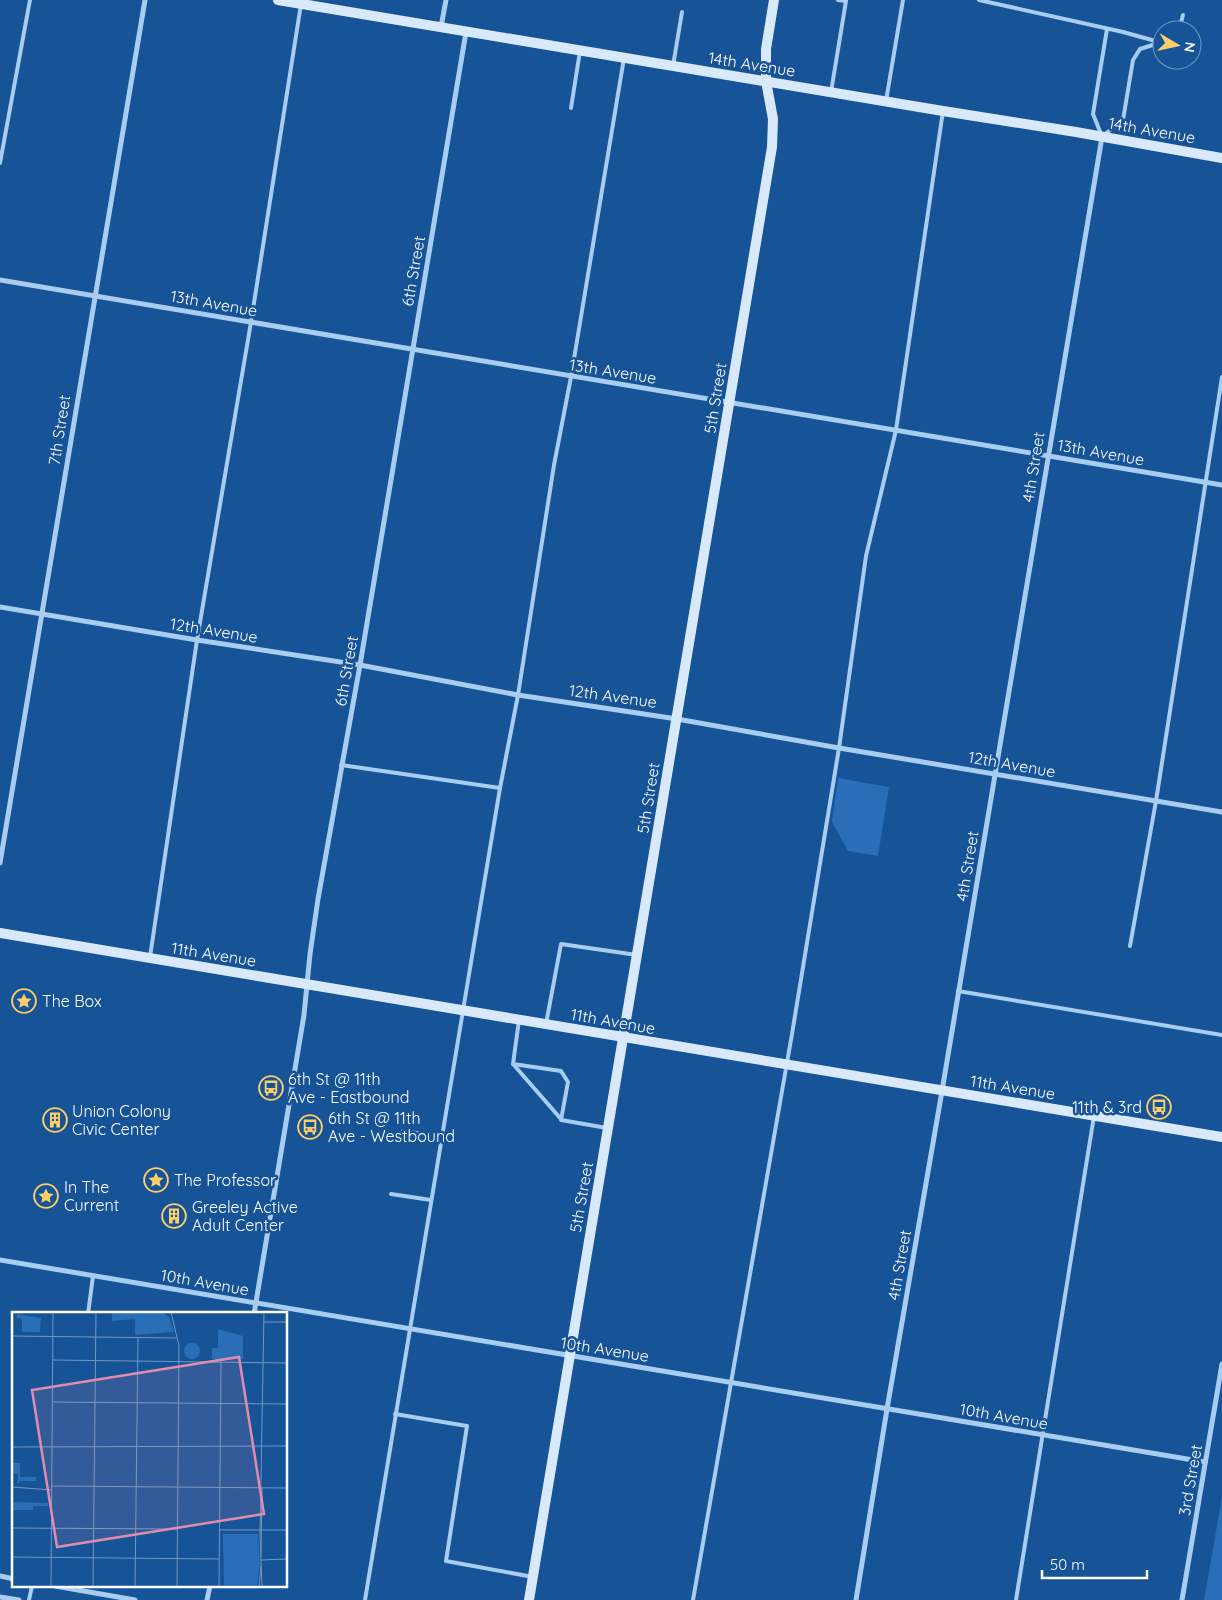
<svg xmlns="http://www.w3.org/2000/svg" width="1222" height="1600" viewBox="0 0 1222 1600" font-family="Quicksand,sans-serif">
	<rect width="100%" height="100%" fill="#165397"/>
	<g fill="#296eb6">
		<path d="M838,778L889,787L878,856L848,851L832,822Z"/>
		<path d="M1222,1497V1600H1204Z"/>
	</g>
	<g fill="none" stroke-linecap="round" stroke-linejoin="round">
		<g stroke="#a9ccf2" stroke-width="4">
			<path d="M979,0L1123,32L1159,42"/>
			<path d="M1179,30L1183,15"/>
			<path d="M673,66L682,12"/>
			<path d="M831,92L846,1L838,0"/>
			<path d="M886,101L903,0"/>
			<path d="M571,108L580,51"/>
			<path d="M1101,134L1093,114L1107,29"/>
			<path d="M1105,134L1123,120L1133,60L1140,49L1162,42"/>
			<path d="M0,163L30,0"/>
			<path d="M341,765L500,788"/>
			<path d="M1130,946L1156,801L1222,377"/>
			<path d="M150,957L197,640L251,322L301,4"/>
			<path d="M958,991L1222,1035"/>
			<path d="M519,1020L513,1064L561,1071L568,1082L561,1120L607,1128"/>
			<path d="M546,1024L561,944L637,955"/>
			<path d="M513,1064L561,1119"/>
			<path d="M403,1131L441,1137"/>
			<path d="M391,1194L431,1200"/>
			<path d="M88,1314L93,1276"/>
			<path d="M395,1414L467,1426L446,1561L533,1577"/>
			<path d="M29,1600L32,1586"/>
			<path d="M365,1600L500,788L518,695L554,465L571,377L624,58"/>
			<path d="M693,1600L792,1034L839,748L866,556L896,430L943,111"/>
			<path d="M1016,1600L1094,1116"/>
		</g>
		<g stroke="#a9ccf2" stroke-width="5">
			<path d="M441,27L446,0"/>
			<path d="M0,280L1222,485"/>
			<path d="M0,607L197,640L360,665L518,695L677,719L839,748L1222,812"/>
			<path d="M0,863L145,0"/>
			<path d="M0,1260L1205,1462"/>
			<path d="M254,1314L304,1015L310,954L318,899L360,665L466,32"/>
			<path d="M0,1576L14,1579"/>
			<path d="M55,1586L135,1600"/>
			<path d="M0,1597L19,1600"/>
			<path d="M207,1600L210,1586"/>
			<path d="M856,1600L887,1409L942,1091L1102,137"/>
			<path d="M1182,1600L1222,1364"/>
		</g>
		<g stroke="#d8e9fc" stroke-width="10">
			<path d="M278,0L943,111L1076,132L1222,158"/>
			<path d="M0,933L1222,1137"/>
			<path d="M529,1600L772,147L773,119L766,81V49L774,0"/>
		</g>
	</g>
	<defs>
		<g id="sight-ring" transform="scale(1.25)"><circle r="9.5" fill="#165397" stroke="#ffce69" stroke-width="1.5"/><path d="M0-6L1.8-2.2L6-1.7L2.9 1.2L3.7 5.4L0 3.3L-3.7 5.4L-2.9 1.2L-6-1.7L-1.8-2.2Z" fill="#ffce69"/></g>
		<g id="bus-ring" transform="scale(1.25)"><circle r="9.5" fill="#165397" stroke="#ffce69" stroke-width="1.5"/><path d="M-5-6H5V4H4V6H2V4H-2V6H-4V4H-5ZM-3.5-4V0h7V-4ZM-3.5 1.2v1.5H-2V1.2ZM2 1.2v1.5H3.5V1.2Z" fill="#ffce69"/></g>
		<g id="building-ring" transform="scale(1.25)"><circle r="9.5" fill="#165397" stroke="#ffce69" stroke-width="1.5"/><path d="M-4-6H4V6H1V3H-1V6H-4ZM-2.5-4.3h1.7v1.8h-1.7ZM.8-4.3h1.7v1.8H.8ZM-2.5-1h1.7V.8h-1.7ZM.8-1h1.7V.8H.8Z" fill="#ffce69"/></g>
	</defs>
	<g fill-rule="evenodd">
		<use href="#sight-ring" x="24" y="1001"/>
		<use href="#bus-ring" x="271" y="1088"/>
		<use href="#bus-ring" x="1159" y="1107"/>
		<use href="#building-ring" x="55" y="1120"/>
		<use href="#bus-ring" x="310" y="1127"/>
		<use href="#sight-ring" x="156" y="1180"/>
		<use href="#sight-ring" x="46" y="1196"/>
		<use href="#building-ring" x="174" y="1216"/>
	</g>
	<g text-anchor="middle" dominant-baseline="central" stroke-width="5" stroke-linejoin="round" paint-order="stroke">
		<g font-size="16" fill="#fff" stroke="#165397">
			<text transform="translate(752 64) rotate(9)">14th Avenue</text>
			<text transform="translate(1152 130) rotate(10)">14th Avenue</text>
			<text transform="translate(413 271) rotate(-80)">6th Street</text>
			<text transform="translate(214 303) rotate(10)">13th Avenue</text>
			<text transform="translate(613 371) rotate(9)">13th Avenue</text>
			<text transform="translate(715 398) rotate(-81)">5th Street</text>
			<text transform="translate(59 430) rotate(-81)">7th Street</text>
			<text transform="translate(1101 452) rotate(10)">13th Avenue</text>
			<text transform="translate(1033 467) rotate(-81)">4th Street</text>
			<text transform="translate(214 630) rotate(9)">12th Avenue</text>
			<text transform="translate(346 671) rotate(-80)">6th Street</text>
			<text transform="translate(613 696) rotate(8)">12th Avenue</text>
			<text transform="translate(1012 764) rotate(10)">12th Avenue</text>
			<text transform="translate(648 798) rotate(-81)">5th Street</text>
			<text transform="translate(967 866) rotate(-81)">4th Street</text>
			<text transform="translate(214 954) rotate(9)">11th Avenue</text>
			<text transform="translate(613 1021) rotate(10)">11th Avenue</text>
			<text transform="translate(1013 1087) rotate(9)">11th Avenue</text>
			<text transform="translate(581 1197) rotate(-80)">5th Street</text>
			<text transform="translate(899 1265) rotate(-80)">4th Street</text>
			<text transform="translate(205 1282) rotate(10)">10th Avenue</text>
			<text transform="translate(605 1349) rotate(9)">10th Avenue</text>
			<text transform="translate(1004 1416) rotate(10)">10th Avenue</text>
			<text transform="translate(1190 1480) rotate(-80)">3rd Street</text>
		</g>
		<g font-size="16" fill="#fff" stroke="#165397" text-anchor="start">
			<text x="42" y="1001">The Box</text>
			<text x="288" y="1079">6th St @ 11th<tspan x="288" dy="18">Ave - Eastbound</tspan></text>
			<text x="1142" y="1107" text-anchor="end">11th &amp; 3rd</text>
			<text x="72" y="1111">Union Colony<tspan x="72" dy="18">Civic Center</tspan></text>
			<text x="328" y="1118">6th St @ 11th<tspan x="328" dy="18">Ave - Westbound</tspan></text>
			<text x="174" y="1180">The Professor</text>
			<text x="64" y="1187">In The<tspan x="64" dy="18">Current</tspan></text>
			<text x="192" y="1207">Greeley Active<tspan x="192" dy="18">Adult Center</tspan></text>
		</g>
	</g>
	<g transform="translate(12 1312)">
		<rect width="275" height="275" fill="#165397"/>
		<path d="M100,0L151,1L157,5L162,20L123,23V7L100,9ZM5,2L29,6L28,20H10V7L5,6ZM206,17L231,24V47H200V36H206ZM172 39a8 8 0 1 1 16 0a8 8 0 1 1-16 0ZM0,151H8V165H24V169H8L5,173L6,162H0ZM0,190L36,191V194H21V198H0ZM211,222H246L248,252L245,273H212Z" fill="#296eb6"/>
		<path fill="none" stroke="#7398c1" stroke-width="1" d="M159,0L167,34L165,275M252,10H275M0,24L164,26M41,48L275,51M41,90L275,92M0,135L275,134M40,174L275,176M0,175L40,178M0,216L165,217M208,218H275M249,243L250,176M0,245L207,247M249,248L275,247M39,275L41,0M81,275L84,0M123,275L126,25M207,275L209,50M247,275L249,254M250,275L248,222L252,0"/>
		<path fill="#e08cad" fill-opacity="0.15" stroke="#e08cad" stroke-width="2.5" d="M227,45L252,202L45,235L20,78Z"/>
		<rect width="275" height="275" fill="none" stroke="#fff" stroke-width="2.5"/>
	</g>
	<g transform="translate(1177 45) rotate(99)"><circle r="24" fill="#165397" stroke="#7398c1"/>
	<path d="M0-4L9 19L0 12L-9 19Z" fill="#ffce69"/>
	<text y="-8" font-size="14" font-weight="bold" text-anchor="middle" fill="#ffffff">N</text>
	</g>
	<path d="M1042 1570v8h105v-8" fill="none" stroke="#ffffff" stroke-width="2.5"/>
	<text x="1050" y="1570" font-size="15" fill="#ffffff" stroke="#165397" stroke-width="4" paint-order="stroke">50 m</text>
</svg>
